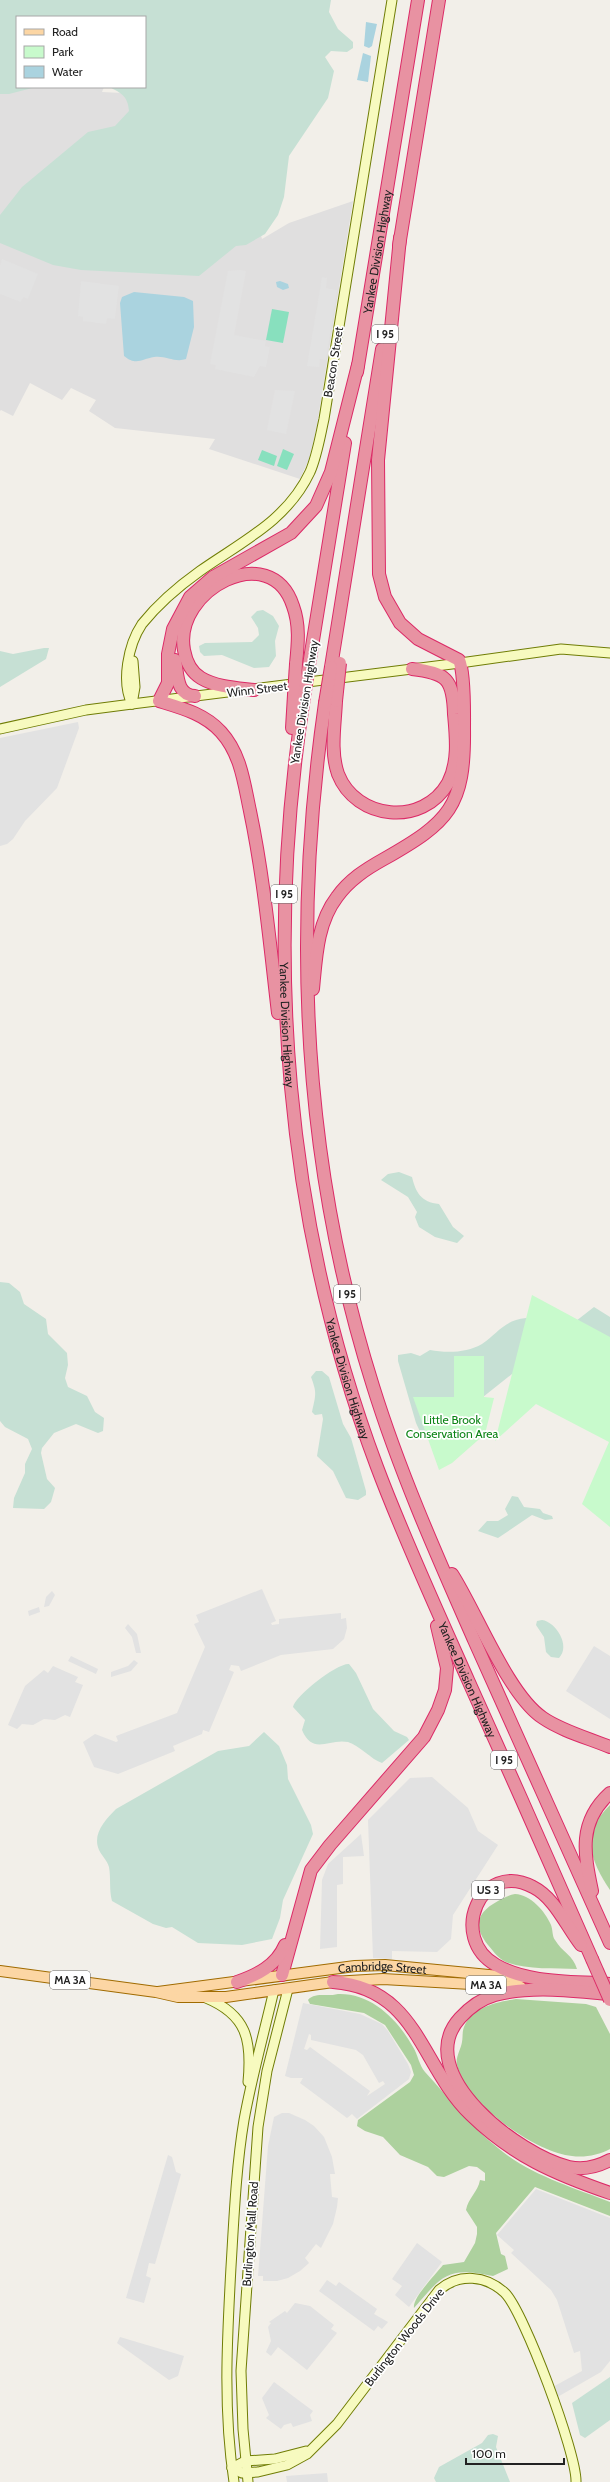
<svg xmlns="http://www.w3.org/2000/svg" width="610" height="2482" viewBox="0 0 610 2482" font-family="Cabin,sans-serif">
	<rect width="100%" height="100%" fill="#f2efe9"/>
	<path fill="#e0dfdf" d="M0,86L104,87L102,92L224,98L262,239L289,223L353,201L316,431L310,457L300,479L209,449L215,439L115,428L89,411L96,400L71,388L62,400L30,383L13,416L1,410L0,411Z"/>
	<g fill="#add19e">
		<path d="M610,1805V1890C590,1860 580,1834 610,1805Z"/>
		<path d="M515,1894C531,1895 545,1911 551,1925C553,1930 552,1936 555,1940C562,1952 573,1955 577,1969C555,1968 526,1970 506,1962C498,1958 494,1952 488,1945C473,1926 476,1913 498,1901C504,1898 509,1895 515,1894Z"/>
		<path d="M338,1994C372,1993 398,2020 413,2047C418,2055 419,2065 425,2072C449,2098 470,2126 498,2148C530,2175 572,2187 610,2202V2216L535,2187L496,2233L501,2254L505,2256L508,2269L493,2276C447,2266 443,2275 414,2308C412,2298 436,2274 443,2265L464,2262L475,2243L477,2234V2227L466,2210C468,2198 478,2192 480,2180L485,2181V2173L477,2167L469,2166L444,2177L437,2176L428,2167L400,2155L383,2137L365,2131L357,2126L358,2120L410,2082L414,2075L411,2065L385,2025L364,2013L310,2004L308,2000C315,1992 328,1997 338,1994Z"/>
		<path d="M516,1999L586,2004L596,2007L610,2034V2149C599,2155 584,2158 572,2156C535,2153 465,2102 457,2065C455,2058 461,2049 462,2042C463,2037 462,2032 464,2027C472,2007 497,2002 516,1999Z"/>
	</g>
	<g fill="#c6e0d4">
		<path d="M0,0H331L329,12L338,29L353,42V48L347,52L331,51L325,57L334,71L328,98L289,156L284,197L278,215L265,234L246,245L236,246L199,276L81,270L53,265L0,243V215L22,187L88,132L115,126L129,111C128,97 122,93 109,87H145V17H17V87H36L9,94H0Z"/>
		<path d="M263,610L273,616L279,626L275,641L276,656L269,667L254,668L222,655L204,656L200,652L199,646L205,643L252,642L259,635L258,628L251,617L257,611Z"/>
		<path d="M44,648H49L46,659L0,687V651L13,654Z"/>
		<path d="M399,1172L412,1177C416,1193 421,1202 439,1204L453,1227L464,1236L457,1243L435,1237L419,1227L415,1217L417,1212L408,1197L381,1180L388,1174Z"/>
		<path d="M0,1282L9,1283L20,1292L24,1304L46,1319L48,1334L67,1353L68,1365L65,1378L68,1387L87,1396L95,1412L104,1418L103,1431L98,1433L76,1424L54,1433L42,1448L41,1453L47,1479L55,1488L51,1502L44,1509L13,1508L14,1498L25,1473V1464L32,1449L28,1439L5,1427L0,1421Z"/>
		<path d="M594,1307L610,1317V1351L512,1374L429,1440L423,1438L416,1423L398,1361V1355L411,1353L420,1356L430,1350C446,1353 467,1353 482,1344C497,1334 504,1320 526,1318C542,1316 560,1320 576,1321Z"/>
		<path d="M316,1371H322L329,1377L343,1424L351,1438L366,1491V1495L358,1500L346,1498L333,1471L317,1456L323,1419L322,1414L315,1415L312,1412C316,1394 317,1393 311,1377Z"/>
		<path d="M512,1496L518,1497L524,1507L540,1509L543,1513L552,1516L553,1519L545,1520L532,1515L498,1538L478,1531L487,1521H498L508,1515L505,1509Z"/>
		<path d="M542,1620C556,1622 571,1646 559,1658L551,1657L546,1652L544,1637L536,1625L537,1621Z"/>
		<path d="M349,1664L356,1673L373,1709L394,1731L407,1737L409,1740L382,1763C372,1760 359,1745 348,1742C329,1738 313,1756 302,1730L305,1720L293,1707C295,1696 337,1663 349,1664Z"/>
		<path d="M264,1732L279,1746L287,1765L288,1779L311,1825L313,1834L283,1900L280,1918L272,1939L242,1945L198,1943L172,1927L166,1928L153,1924L112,1901C109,1890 111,1878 109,1867C107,1860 102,1856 99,1850C92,1834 105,1820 116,1809L218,1751L249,1746Z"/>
		<path d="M610,2377V2420L585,2438L580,2435L572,2403Z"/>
		<path d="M493,2434L498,2436L496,2447L510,2482H436L434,2478L439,2467L482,2443L488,2435Z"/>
	</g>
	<g fill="#c8facc">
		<path d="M532,1295L610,1337V1527L582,1504L609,1442L536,1404L495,1441Z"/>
		<path d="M454,1356H484V1397L494,1398L485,1434L452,1463L439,1470L413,1397H454Z"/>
	</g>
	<g fill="#88e0be">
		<path d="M272,309L289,312L283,343L266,340Z"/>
		<path d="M283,449L294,454L287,470L277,466Z"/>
		<path d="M262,450L277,456L274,466L258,460Z"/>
	</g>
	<g fill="#e2e2e2" fill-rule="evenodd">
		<path d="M2,259L38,274L28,299L23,297L21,302L0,294V266Z"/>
		<path d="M240,270L246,271L234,335L266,341L265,346L270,347L266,367L260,366L254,377L215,369L216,365L210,364L228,271Z"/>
		<path d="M322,277L327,278L326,288L337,290L326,360L320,359L319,367L307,366Z"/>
		<path d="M81,281L119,286L115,319L107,318L106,324L83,321V317L78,316Z"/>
		<path d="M275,390L295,391L286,434L267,430Z"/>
		<path d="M78,722L79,728L57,788L25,821L13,839L7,844L0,846V738Z"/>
		<path d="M262,1589L276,1621L271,1623L272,1625L279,1624V1619L341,1613V1619L346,1618L347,1628L344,1639L333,1649L281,1655L241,1671L239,1666L231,1665L229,1670L234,1672L209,1732L203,1730L202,1734L173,1746L175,1751L118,1774L94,1767L83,1742L95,1734L116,1742L118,1741L116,1736L177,1713L205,1647L194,1624L199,1622L196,1615Z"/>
		<path d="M52,1591L55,1595L49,1606L44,1607L46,1597Z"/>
		<path d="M39,1607L40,1612L29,1616L28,1611Z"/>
		<path d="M128,1624L137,1634L141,1653H136L132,1637L125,1628Z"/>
		<path d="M594,1646L610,1656V1719L566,1691Z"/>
		<path d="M71,1656L98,1669L96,1674L68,1661Z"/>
		<path d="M134,1660L138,1663L131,1671L111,1677V1672L128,1666Z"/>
		<path d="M53,1666L78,1677L75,1682L83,1685L70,1717L65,1715L55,1720L44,1719L33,1725L22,1724L17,1729L8,1725L25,1686L44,1670L48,1673Z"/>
		<path d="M432,1777L468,1808L478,1831L498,1845L453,1915L451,1939L437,1952L392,1951V1959L373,1958L368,1820L410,1778Z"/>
		<path d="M361,1834L364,1856L343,1857V1884L337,1885V1947L320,1949L322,1880L328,1864Z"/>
		<path d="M303,2003L360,2014L382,2024L388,2031L408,2064L411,2072L409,2079L357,2119L352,2114L347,2118L300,2083L303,2078H291L285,2076ZM309,2034L311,2035V2040L356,2050L363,2055L379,2083L383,2081L385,2084L367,2096L370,2091L310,2047L307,2050L304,2049Z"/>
		<path d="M282,2113H289L305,2120L314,2126L324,2137L332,2157L335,2174H330L332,2197L338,2198L337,2207L333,2224L321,2248L316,2244L305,2258L309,2263L300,2271L288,2278L277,2281H263V2276H258L268,2146L274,2117Z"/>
		<path d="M168,2155L172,2157L176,2172L181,2174L155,2264L149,2263L146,2276L151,2278L144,2303L126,2298Z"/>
		<path d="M536,2189L610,2218V2361L601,2372L554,2399L549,2389L582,2371L580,2351L574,2353L557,2300L551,2290L511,2253L514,2250L497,2235Z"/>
		<path d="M417,2243L442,2262L409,2307L395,2295L402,2286L392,2279Z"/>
		<path d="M327,2280L336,2286L339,2282L377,2309L374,2314L388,2322L382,2329L378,2326L374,2331L319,2291Z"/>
		<path d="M295,2303L310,2306L334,2325L331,2329L337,2333L307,2370L278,2347L271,2356L266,2352L271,2341L268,2327L271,2323L269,2322L285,2311L287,2313Z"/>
		<path d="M120,2337L184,2356L178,2376L169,2380L117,2343Z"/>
		<path d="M274,2382L313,2411L310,2415L312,2421L293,2427L291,2423L284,2425L281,2429L266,2418L269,2415L262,2398Z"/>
		<path d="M327,2473L328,2482H287L286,2476Z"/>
	</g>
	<g fill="#aad3df">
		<path d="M366,22L377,24L372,46L369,48L364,46Z"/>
		<path d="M363,53L371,56L368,82L357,80Z"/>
		<path d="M280,281L288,284L289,288L283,290L277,287L276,282Z"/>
		<path d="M134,292L184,297L193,301L194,327L186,359C175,363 165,355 154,357C142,359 136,366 124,356L120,303L122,297Z"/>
	</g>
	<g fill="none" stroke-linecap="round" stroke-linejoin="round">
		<g stroke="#707d05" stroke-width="11">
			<g id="secondary">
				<path d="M132,704C121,682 128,645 142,624C158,604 179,586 200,571C241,542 287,521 310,472C317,456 320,437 324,419L392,0"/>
				<path d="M132,704L135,687L133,661"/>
				<path d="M0,729L86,710L132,704L460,663L561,649L610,653"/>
				<path d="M206,1998C247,2015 252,2040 248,2082"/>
				<path d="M232,2468L242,2473L258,2472L287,2465L307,2454L337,2424L439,2290C459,2273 486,2275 505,2293C524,2312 577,2454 576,2482"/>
				<path d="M232,2468L245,2461L275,2459L306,2451"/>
				<path d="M234,2482C223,2410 227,2340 231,2267C234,2218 236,2168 244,2120C252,2076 264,2033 274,1990"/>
				<path d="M248,2482L243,2429L241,2371L258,2127L267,2071L288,1989"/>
			</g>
		</g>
		<g stroke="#a06b00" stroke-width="12">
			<g id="primary">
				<path d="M0,1971L156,1992L178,1997H226L333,1982L383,1979L521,1987"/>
				<path id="s1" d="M158,1992L355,1966L385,1965L520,1978"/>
			</g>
		</g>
		<g stroke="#dc2a67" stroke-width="14">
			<g id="highway">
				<path d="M399,246L439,0"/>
				<path id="s2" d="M357,372L418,0"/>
				<path d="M175,660C178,675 176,695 195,696"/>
				<path d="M309,665L345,443"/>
				<path d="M331,667L382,349"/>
				<path d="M254,690C237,688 216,687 201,678C191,672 186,661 184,650C173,590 271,538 293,606C300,625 298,644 296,664"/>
				<path id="s3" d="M304,697C264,955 285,1222 377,1467C404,1539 437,1610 468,1680C510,1773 551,1865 592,1959"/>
				<path d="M336,701C335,725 330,751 338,774C356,820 423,827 448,783C459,762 456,736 454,714C453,679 447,673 412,669"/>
				<path d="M325,703C292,932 303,1164 373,1386C400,1473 437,1556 474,1640C519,1741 565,1842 610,1943"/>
				<path d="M292,728L294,695"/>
				<path d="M313,989C316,958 317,923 337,897C349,880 366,869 384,859C449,822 465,807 464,729C464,713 465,673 459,660L418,639L400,623L385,597L379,574L378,460L400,238"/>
				<path d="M278,1013C270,945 264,878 250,811C244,783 241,754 221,732C205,714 182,708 159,701L168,683V654L173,629L190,597L213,577L291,533L316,506L331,472L358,365"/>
				<path d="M452,1574C476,1611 508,1695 543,1718C562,1731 588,1738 610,1747"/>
				<path d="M592,1891C584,1853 578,1822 610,1793"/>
				<path d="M581,1945C566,1926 555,1898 533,1887C480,1859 448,1938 496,1965C529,1984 574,1981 610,1984"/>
				<path d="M282,1975L311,1870L330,1845L424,1737L438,1710L445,1690L447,1668L437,1626"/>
				<path d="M237,1982C257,1975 276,1966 285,1945"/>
				<path d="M333,1982C418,1988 420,2066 471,2115C513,2156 555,2174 610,2193"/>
				<path d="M610,1994C572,1991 533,1985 495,1995C481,1999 470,2007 460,2018C410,2073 520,2156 569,2167C583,2170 597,2167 610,2160"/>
			</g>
		</g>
		<use href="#secondary" stroke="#f7fabf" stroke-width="9"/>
		<use href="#primary" stroke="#fcd6a4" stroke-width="10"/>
		<use href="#highway" stroke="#e892a2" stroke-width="12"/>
		<g stroke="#dc2a67" stroke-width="14" stroke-linecap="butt">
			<g id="highway-bridge">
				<path d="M294,695L296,664"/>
				<path d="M304,697L309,665"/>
				<path d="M336,701L340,663"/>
				<path d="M325,703L331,667"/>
				<path d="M592,1959L610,2000"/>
			</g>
		</g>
		<use href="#highway-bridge" stroke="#e892a2" stroke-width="12"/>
	</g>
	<g text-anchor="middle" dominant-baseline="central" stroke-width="3.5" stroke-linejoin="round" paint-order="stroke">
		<g fill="#fff" stroke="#646464" stroke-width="1">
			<rect x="372" y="325" width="26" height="18" rx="3"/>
			<rect x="271" y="885" width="26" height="18" rx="3"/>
			<rect x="334" y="1285" width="26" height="18" rx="3"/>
			<rect x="491" y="1751" width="26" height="18" rx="3"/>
			<rect x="472" y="1881" width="32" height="18" rx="3"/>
			<rect x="50" y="1971" width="40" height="18" rx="3"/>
			<rect x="466" y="1976" width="40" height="18" rx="3"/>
		</g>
		<g font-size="11" font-weight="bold" fill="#222">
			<text x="385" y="334">I 95</text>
			<text x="284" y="894">I 95</text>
			<text x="347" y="1294">I 95</text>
			<text x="504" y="1760">I 95</text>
			<text x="488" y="1890">US 3</text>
			<text x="70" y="1980">MA 3A</text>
			<text x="486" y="1985">MA 3A</text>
		</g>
		<g font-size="12" fill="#222" stroke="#fff">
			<text stroke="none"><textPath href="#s2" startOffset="122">Yankee Division Highway</textPath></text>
			<text transform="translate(333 362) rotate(-81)">Beacon Street</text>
			<text transform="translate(257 689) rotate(-7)">Winn Street</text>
			<text transform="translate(304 702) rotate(-81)">Yankee Division Highway</text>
			<text stroke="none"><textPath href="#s3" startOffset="329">Yankee Division Highway</textPath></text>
			<text stroke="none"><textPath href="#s3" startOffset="689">Yankee Division Highway</textPath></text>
			<text stroke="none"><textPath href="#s3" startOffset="1013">Yankee Division Highway</textPath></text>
			<text stroke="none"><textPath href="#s1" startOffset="226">Cambridge Street</textPath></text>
			<text transform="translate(250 2234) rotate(-86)">Burlington Mall Road</text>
			<text transform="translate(404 2337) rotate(-52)">Burlington Woods Drive</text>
		</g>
		<g font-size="12" fill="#0c8416" stroke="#fff">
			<text x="452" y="1419">Little Brook<tspan x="452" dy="14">Conservation Area</tspan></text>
		</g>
	</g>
	<rect x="16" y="16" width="130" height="72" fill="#ffffff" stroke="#a7a7a7"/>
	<rect x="24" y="29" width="20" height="6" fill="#fcd6a4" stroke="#a7a7a7"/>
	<text x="52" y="36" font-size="12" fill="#222222">Road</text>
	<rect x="24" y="46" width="20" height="12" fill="#c8facc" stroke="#a7a7a7"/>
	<text x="52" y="56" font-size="12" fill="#222222">Park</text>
	<rect x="24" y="66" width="20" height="12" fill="#aad3df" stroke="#a7a7a7"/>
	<text x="52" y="76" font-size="12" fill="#222222">Water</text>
	<path d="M466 2458v6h98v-6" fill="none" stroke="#222222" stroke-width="2"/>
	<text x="472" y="2458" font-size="12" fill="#222222" stroke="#ffffff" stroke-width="3" paint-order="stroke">100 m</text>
</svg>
